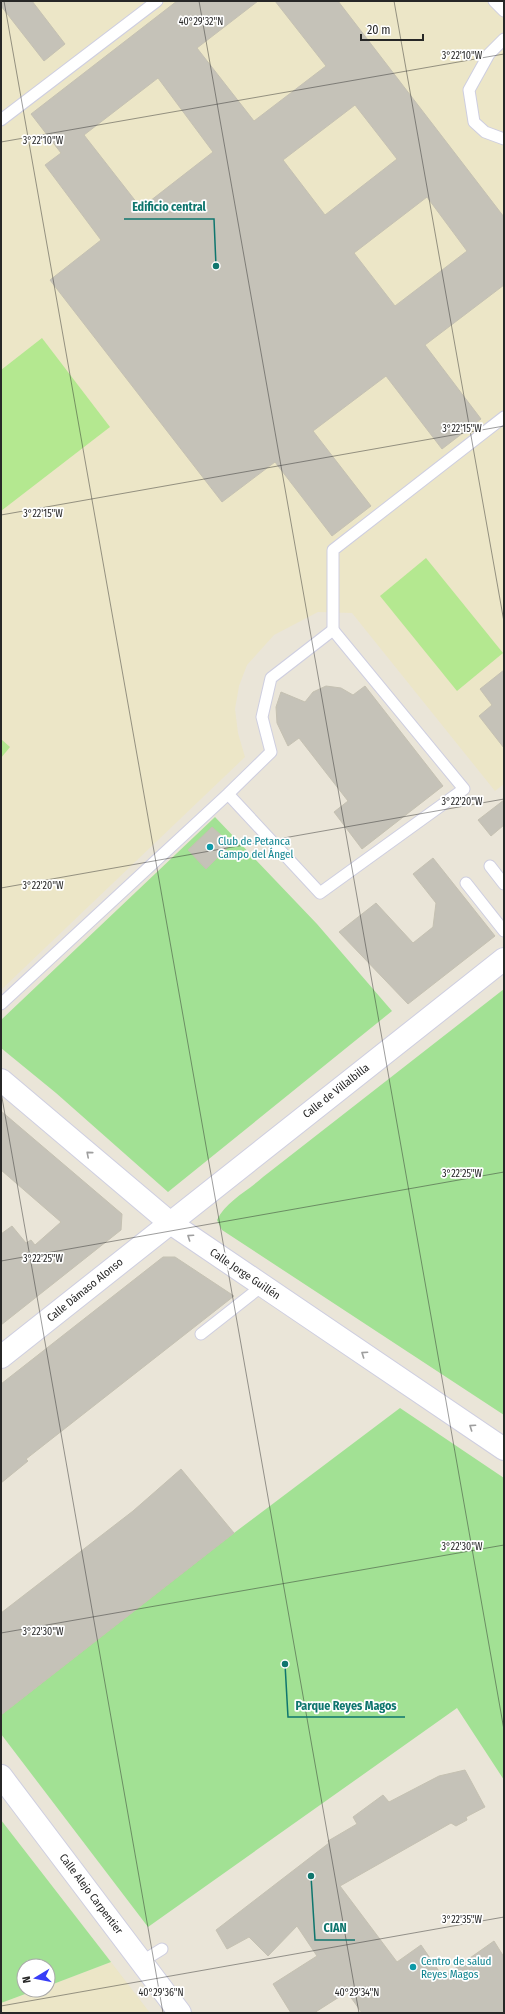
<svg xmlns="http://www.w3.org/2000/svg" width="505" height="2014" viewBox="0 0 505 2014" font-family="'Fira Sans Condensed',sans-serif">
	<rect width="100%" height="100%" fill="#eae5d8"/>
	<g fill="#ece6c7">
		<path d="M1,1H504V784L495,791L352,613L318,612L274,635L247,665L239,686L235,709L238,733L245,757L1,990Z"/>
		<path d="M111,1962L150,2013H1V2003L36,1990H48V1986Z"/>
	</g>
	<g fill="#a2e194">
		<path d="M215,817L317,924L392,1011L168,1192L56,1093L1,1048V1020Z"/>
		<path d="M504,989V1415L222,1230L217,1220C226,1201 248,1191 263,1177Z"/>
		<path d="M400,1408L504,1478V1780L457,1708L148,1927L1,1734V1715L234,1533Z"/>
		<path d="M1,1820L111,1962L48,1986V1966H24V1990H36L1,2003Z"/>
	</g>
	<g fill="#b4e890">
		<path d="M42,338L110,427L1,511V370Z"/>
		<path d="M426,558L503,653L457,691L380,596Z"/>
		<path d="M1,739L10,747L1,758Z"/>
	</g>
	<g fill="#c5c2b8" stroke="#c5c1b2" fill-rule="evenodd">
		<path d="M1,1H32L65,44L44,61L1,6Z"/>
		<path d="M177,1H258L197,48L254,121L326,66L275,1H338L504,217V285L425,345L481,419L442,449L386,376L313,431L371,506L332,536L275,462L222,502L50,280L101,240L45,165L61,153L31,114ZM158,78L213,152L141,208L84,135ZM355,105L397,159L325,215L283,160ZM427,197L467,251L395,306L354,253Z"/>
		<path d="M504,670V748L479,716L492,705L480,689Z"/>
		<path d="M326,686L341,688L353,695L365,686L443,786L362,849L334,812L348,801L299,738L288,746L277,723L276,707L281,692L305,702L313,692Z"/>
		<path d="M504,800V825L491,836L478,820Z"/>
		<path d="M212,827L231,844L206,869L188,850Z"/>
		<path d="M433,858L495,936L408,1004L339,932L376,903L413,943L433,927L436,903L413,874Z"/>
		<path d="M1,1111L122,1214L121,1230L1,1325V1234L12,1226L26,1243L31,1240L35,1245L61,1222L1,1170Z"/>
		<path d="M163,1257H175L234,1296L26,1459L28,1461L1,1483V1384Z"/>
		<path d="M181,1469L234,1533L1,1715V1613L133,1511Z"/>
		<path d="M465,1770L485,1807L466,1817L467,1820L456,1826L451,1823L340,1886L397,1962L421,1945L443,1977L494,1941L504,1957V2013H362L347,1992L314,2013H291L273,1984L317,1956L297,1926L268,1956L249,1937L227,1949L216,1930L329,1843L328,1841L357,1824L353,1817L383,1795L389,1802L439,1776Z"/>
	</g>
	<g fill="none" stroke-linecap="round" stroke-linejoin="round">
		<g stroke="#cecee0" stroke-width="13">
			<g id="service">
				<path d="M494,1L504,11"/>
				<path d="M504,39L489,54L469,90L474,122L485,132L504,139"/>
				<path d="M1,120L157,1"/>
				<path d="M333,630V550L504,417"/>
				<path d="M490,866L504,884"/>
				<path d="M466,883L504,931"/>
				<path d="M1,1004L228,794L271,752L262,717L271,678L333,630L464,789L320,893L228,794"/>
				<path d="M201,1334L262,1286"/>
				<path d="M141,1962L162,1949"/>
			</g>
		</g>
		<g stroke="#cecee0" stroke-width="24">
			<g id="minor">
				<path d="M1,1080L169,1222L504,1449"/>
				<path d="M1,1357L504,959"/>
				<path d="M1,1776L180,2013"/>
			</g>
		</g>
		<use href="#service" stroke="#fff" stroke-width="11"/>
		<use href="#minor" stroke="#fff" stroke-width="22"/>
	</g>
	<defs><path id="oneway-chevron" d="M-2-3.5L2.5 0L-2 3.5" fill="none" stroke-width="1.6" stroke-linecap="round" stroke-linejoin="round"/></defs>
	<g stroke="#9e9e9e">
		<use href="#oneway-chevron" transform="translate(89 1154) rotate(-139)"/>
		<use href="#oneway-chevron" transform="translate(190 1237) rotate(-146)"/>
		<use href="#oneway-chevron" transform="translate(364 1354) rotate(-146)"/>
		<use href="#oneway-chevron" transform="translate(472 1427) rotate(-146)"/>
	</g>
	<path fill="none" stroke="#272727" stroke-width="1" stroke-opacity="0.45" d="M4,1L359,2013M199,1L504,1730M394,1L504,622M1,142L504,54M1,515L504,426M1,888L504,799M1,1092L163,2013M1,1261L504,1172M1,1633L504,1545M1,2006L504,1917"/>
	<g fill="#0f9aa8" stroke="#fff" stroke-width="1.5">
		<circle cx="210" cy="847" r="4"/>
		<circle cx="413" cy="1967" r="4"/>
	</g>
	<g text-anchor="middle" dominant-baseline="central" stroke-width="3.5" stroke-linejoin="round" paint-order="stroke">
		<g font-size="11" fill="#0d838f" stroke="#fff" text-anchor="start">
			<text x="218" y="841">Club de Petanca<tspan x="218" dy="13">Campo del Ángel</tspan></text>
			<text x="421" y="1961">Centro de salud<tspan x="421" dy="13">Reyes Magos</tspan></text>
		</g>
		<g font-size="11" fill="#272727" stroke="#fff">
			<text transform="translate(336 1091) rotate(-38)">Calle de Villalbilla</text>
			<text transform="translate(245 1274) rotate(34)">Calle Jorge Guillén</text>
			<text transform="translate(85 1290) rotate(-39)">Calle Dámaso Alonso</text>
			<text transform="translate(91 1894) rotate(53)">Calle Alejo Carpentier</text>
		</g>
	</g>
	<g font-size="10" text-anchor="middle" fill="#272727" stroke="#fff" stroke-width="3.5" stroke-linejoin="round" paint-order="stroke">
		<text x="201" y="25">40°29'32"N</text>
		<text x="462" y="59">3°22'10"W</text>
		<text x="43" y="144">3°22'10"W</text>
		<text x="462" y="432">3°22'15"W</text>
		<text x="43" y="517">3°22'15"W</text>
		<text x="462" y="805">3°22'20"W</text>
		<text x="43" y="889">3°22'20"W</text>
		<text x="462" y="1177">3°22'25"W</text>
		<text x="43" y="1262">3°22'25"W</text>
		<text x="462" y="1550">3°22'30"W</text>
		<text x="43" y="1635">3°22'30"W</text>
		<text x="462" y="1923">3°22'35"W</text>
		<text x="161" y="1996">40°29'36"N</text>
		<text x="357" y="1996">40°29'34"N</text>
	</g>
	<path fill="none" stroke="#0f766e" stroke-width="1.5" d="M216 266L214 219H124M285 1664L288 1717H405M311 1876L315 1940H355"/>
	<g fill="#0f766e" stroke="#fff" stroke-width="1.5">
		<circle cx="216" cy="266" r="4"/>
		<circle cx="285" cy="1664" r="4"/>
		<circle cx="311" cy="1876" r="4"/>
	</g>
	<g font-size="12" text-anchor="middle" font-weight="bold" fill="#0f766e" stroke="#fff" stroke-width="3.5" stroke-linejoin="round" paint-order="stroke">
		<text x="169" y="211">Edificio central</text>
		<text x="346" y="1710">Parque Reyes Magos</text>
		<text x="335" y="1932">CIAN</text>
	</g>
	<rect width="505" height="2014" fill="none" stroke="#272727" stroke-width="4"/>
	<g transform="translate(36 1978) rotate(260)"><circle r="19" fill="#ffffff" stroke="#a9a9a9"/>
	<path d="M0-3L7 15L0 10L-7 15Z" fill="#383df7"/>
	<text y="-6" font-size="11" font-weight="bold" text-anchor="middle" fill="#272727">N</text>
	</g>
	<path d="M361 34v6h62v-6" fill="none" stroke="#272727" stroke-width="2"/>
	<text x="367" y="34" font-size="12" fill="#272727" stroke="#ffffff" stroke-width="3" paint-order="stroke">20 m</text>
</svg>
